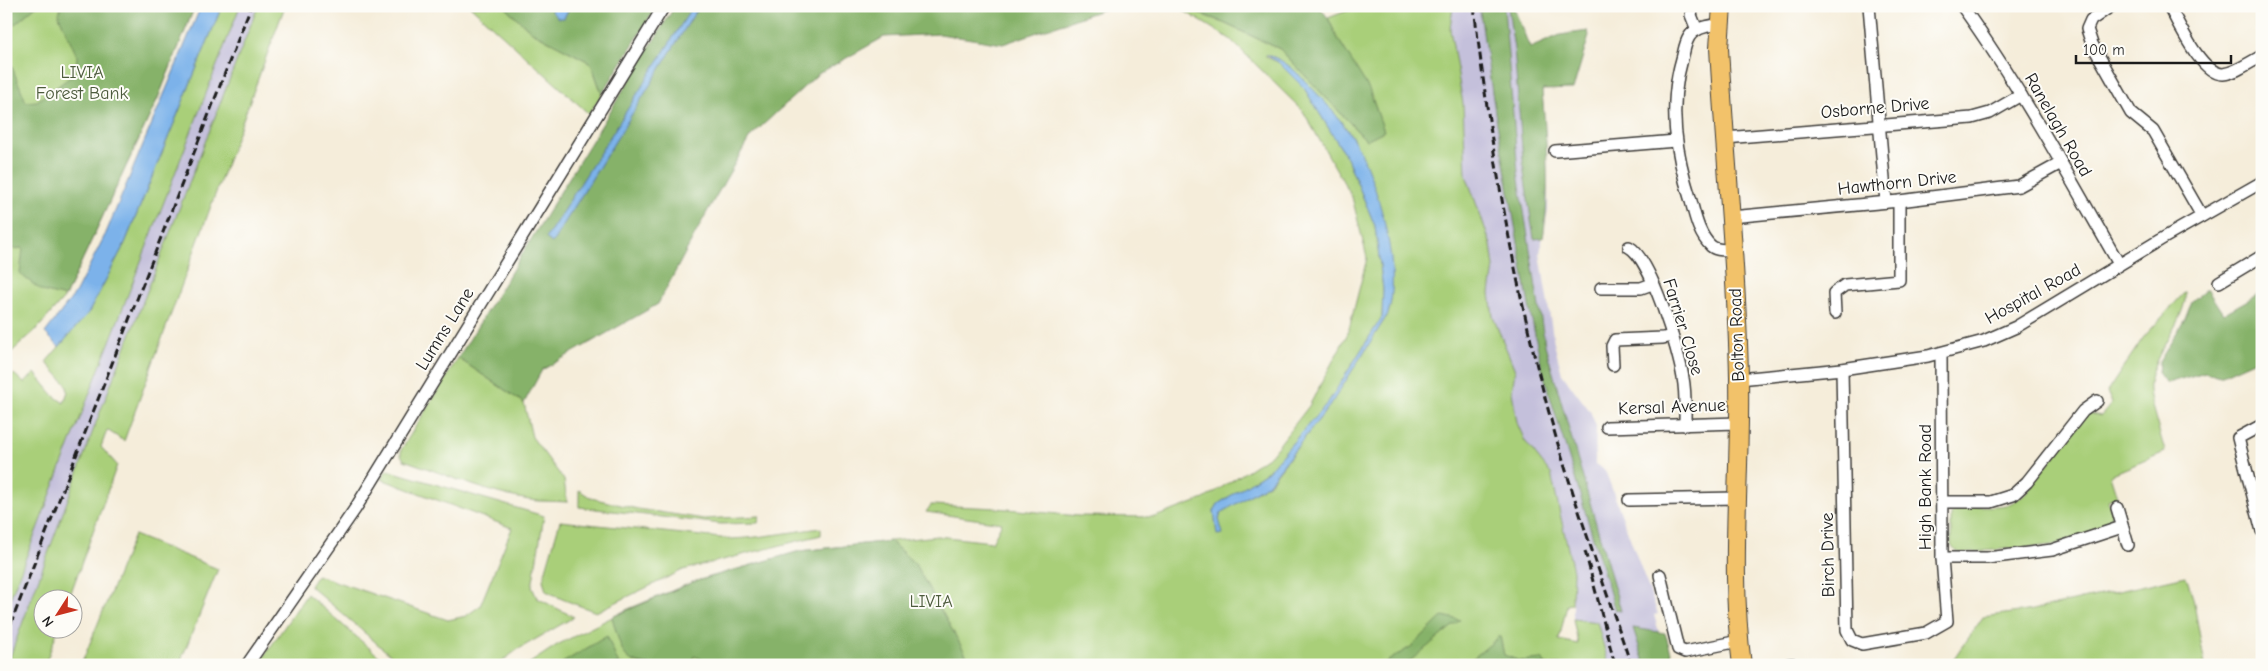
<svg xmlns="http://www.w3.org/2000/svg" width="2268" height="671" viewBox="0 0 2268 671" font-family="'Comic Neue',sans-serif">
	<rect width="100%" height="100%" fill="#fdfcf7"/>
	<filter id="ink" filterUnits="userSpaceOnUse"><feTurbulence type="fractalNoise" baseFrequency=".02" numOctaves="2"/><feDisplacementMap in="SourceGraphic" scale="10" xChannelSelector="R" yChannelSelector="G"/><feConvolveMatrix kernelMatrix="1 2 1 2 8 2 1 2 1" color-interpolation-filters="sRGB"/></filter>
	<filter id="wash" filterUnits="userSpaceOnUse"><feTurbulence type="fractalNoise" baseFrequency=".0096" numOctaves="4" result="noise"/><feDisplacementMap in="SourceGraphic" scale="20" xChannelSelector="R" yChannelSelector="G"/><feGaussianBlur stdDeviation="1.12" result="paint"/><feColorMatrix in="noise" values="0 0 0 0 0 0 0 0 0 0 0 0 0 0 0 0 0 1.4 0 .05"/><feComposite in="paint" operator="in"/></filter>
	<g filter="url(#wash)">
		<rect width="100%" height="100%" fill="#f5edda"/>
		<g fill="#c4c0db">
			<path d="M222,6H285L124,441L107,430L101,447L117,465L69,598H42V628L58,629L45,665H6V522L25,499L68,391L66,384L46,362L89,312Z"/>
			<path d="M1453,6L1514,8L1530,48L1547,158L1548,209L1540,253L1554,343L1562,374L1590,411L1596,426L1595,464L1605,470L1658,614L1654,615L1659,632L1665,633L1675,665H1582L1573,619V571L1551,474L1525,441L1517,423L1512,392L1515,370L1493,317L1490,293L1494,267L1491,245L1466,175L1463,104L1450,29Z"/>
		</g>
		<g fill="#a9cf79" stroke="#62764a" fill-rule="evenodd">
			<path d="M6,6H195L158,98L65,297L38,328L6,357Z"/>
			<path d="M222,6H240L6,609V522L11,510L6,509V381L14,374L24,383L35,373L54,396L64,403L68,391L66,384L46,362L89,312L125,243Z"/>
			<path d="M258,6H285L124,441L107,430L101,447L117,465L69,598H42V628L58,629L45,665H7L97,420Z"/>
			<path d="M470,6H504L532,32L591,63L602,94L589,114Z"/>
			<path d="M1176,6L1217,20L1280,49L1366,140L1337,37L1328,18L1360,6H1453L1450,29L1463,104L1466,175L1491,245L1494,267L1490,293L1493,317L1515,370L1512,392L1517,423L1525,441L1551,474L1573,571L1572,604L1567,605L1559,640L1578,644L1573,619L1597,622L1609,665H527L557,645L628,609L693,582L800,551L937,536L992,542L1002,523L926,512L931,505L997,508L1078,516L1155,517L1204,499L1271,455L1309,406L1348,333L1367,258L1352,197L1303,111L1230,39ZM1266,55L1274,57C1301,80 1328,103 1349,132C1374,169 1402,272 1388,314L1331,404L1269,484L1220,513L1218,535L1214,511L1218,504L1268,471L1329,401L1382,317L1383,289L1375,226L1347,158L1304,88L1278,62L1266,57Z"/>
			<path d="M2185,292C2189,316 2152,354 2149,385C2147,395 2162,439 2165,452L2110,475L2117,497L2108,500L2112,515L2108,527L2053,545L1960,553L1955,551L1951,545V514C1967,500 1990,510 2009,504C2014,502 2019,498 2023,496L2088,413L2101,416L2112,403L2107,392L2143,338Z"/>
			<path d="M458,358L524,403L532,437L564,480L567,502C555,501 541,502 529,500C486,493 445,474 404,460L401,455V450Z"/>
			<path d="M387,470L544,516L532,587L537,598L574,617L517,650L497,665H402L310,586L317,575L448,620L466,616L480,606L512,528L381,479Z"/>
			<path d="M579,490L591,498L638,509L704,519L760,516L758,523L721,524L579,507Z"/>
			<path d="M560,521L730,539C760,538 790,532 821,528V535L683,570L596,612L562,599L546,591L543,580Z"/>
			<path d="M134,535L218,569L179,665H81Z"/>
			<path d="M2186,576L2193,598L2205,665H1950L1983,617L2033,610Z"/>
			<path d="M307,594L389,665H258Z"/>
		</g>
		<g fill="#86b269" stroke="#516742">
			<path d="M6,6H36L14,25L6,29Z"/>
			<path d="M60,6H195L158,98L65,297L42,291L20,274L23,248L6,249V52L26,102L37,101L76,73L77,56L59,16Z"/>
			<path d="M504,6H553L551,11L564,18L570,6H657L602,94L591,63L532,32Z"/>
			<path d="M675,6H693L546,238L552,243L699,6L1110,7L1003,44L940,34L884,37L818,74L750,137L707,212L658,304L542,370L524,403L458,358Z"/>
			<path d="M1180,6H1319L1328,18L1337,37L1369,89L1384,131L1366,140L1280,49L1217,20Z"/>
			<path d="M1479,6L1504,8L1518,173L1545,345L1621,611L1615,610L1543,373L1530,311L1495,112Z"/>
			<path d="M1508,8H1514L1530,48L1560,35L1588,31L1589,36L1573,89L1542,90C1546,140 1551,189 1543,238L1534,239L1524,173L1514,49Z"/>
			<path d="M2207,289L2223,314L2262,292V357L2220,376L2205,372L2167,383L2158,373L2159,362L2185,319L2192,301Z"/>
			<path d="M890,541L915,564L972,665H716L694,656L691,665C675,665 638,669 627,657C620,650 615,627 612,617L693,582L800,551Z"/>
			<path d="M1443,616L1460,620L1405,665H1381L1412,646Z"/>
			<path d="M1633,628L1665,633L1675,665H1645Z"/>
			<path d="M607,636L619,665H559Z"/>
			<path d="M1500,636L1504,655L1520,661L1542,659L1546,665H1465Z"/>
		</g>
		<g fill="#7bb2ea" stroke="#4c6783">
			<path d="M201,6H222L125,243L89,312L59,347L45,333L76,292L106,233Z"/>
			<path d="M553,6H570L564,18H558L551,11Z"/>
			<path d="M693,6H699L552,243L546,238Z"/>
			<path d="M1266,55C1284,58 1296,72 1309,85C1328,105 1350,129 1362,155C1380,195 1402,272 1388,314L1331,404L1268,484L1221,513L1219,519L1223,534L1217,535L1214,511L1218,504L1268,471L1329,401L1382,317L1383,289L1375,226L1347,158L1304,88L1278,62Z"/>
		</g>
	</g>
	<g filter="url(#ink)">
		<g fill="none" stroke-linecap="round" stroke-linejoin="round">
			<g stroke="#3d3b38" stroke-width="14">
				<g id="minor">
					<path d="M1693,6L1691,15L1697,30"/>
					<path d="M1869,6L1886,202"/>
					<path d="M1962,6C2021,88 2069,177 2119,264"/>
					<path d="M2111,6L2091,20L2087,29L2092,44L2131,113L2153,131L2202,216"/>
					<path d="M2169,6C2179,24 2201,74 2223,74C2236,73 2250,62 2262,56"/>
					<path d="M1719,24C1709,26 1695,27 1689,37C1685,43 1684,52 1682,59C1668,107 1676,154 1691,201C1695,216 1699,235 1711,246C1717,251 1726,250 1733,249"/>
					<path d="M1725,138L1972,118L1990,113L2021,95"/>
					<path d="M1555,151L1676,141"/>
					<path d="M1731,217L1899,201L2019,186L2061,163"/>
					<path d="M1629,247C1651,258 1679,352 1683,378C1686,393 1685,409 1685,425"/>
					<path d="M2219,282L2262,256"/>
					<path d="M1601,288H1641L1652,284"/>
					<path d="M1835,313L1834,293L1845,285L1899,280V201"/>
					<path d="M1613,365L1612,346L1615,340L1663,338L1672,336"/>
					<path d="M1842,369L1847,630L1852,640L1862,644L1926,633L1947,621L1942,558L1941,353"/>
					<path d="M1739,379L1842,369L1928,356L1984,341L2016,327L2160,240L2262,182"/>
					<path d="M2262,425L2238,438L2262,531"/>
					<path d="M1607,427L1738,423"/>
					<path d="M1629,500L1737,498"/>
					<path d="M1942,502H1991L2013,495L2027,482L2083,411L2097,401"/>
					<path d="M2117,508L2128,545"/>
					<path d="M1942,558H1987L2052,550L2122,527"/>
					<path d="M1660,575L1678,649L1685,652L1739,641"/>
					<path d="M247,665L355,509L664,6"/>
					<path d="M1786,665L1792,664"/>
				</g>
			</g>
			<g stroke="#3d3b38" stroke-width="20">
				<path id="primary" d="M1722,6L1719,48C1725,158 1737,267 1739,377C1741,473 1729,570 1742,665"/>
			</g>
			<use href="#minor" stroke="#fff" stroke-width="11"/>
			<use href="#primary" stroke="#f2c26a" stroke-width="18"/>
			<g stroke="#1c1c1c" stroke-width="3" stroke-dasharray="8 4" stroke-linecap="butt">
				<path d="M1474,6C1489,136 1511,267 1544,394C1568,486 1601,575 1631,665"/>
				<path d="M1585,551L1615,665"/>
				<path d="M6,636L251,6"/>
			</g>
		</g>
	</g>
	<g text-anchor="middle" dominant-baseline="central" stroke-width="4" stroke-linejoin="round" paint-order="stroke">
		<g font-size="18" fill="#4d5b3d" stroke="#fdfcf7">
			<text x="82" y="72">LIVIA<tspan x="82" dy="21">Forest Bank</tspan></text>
			<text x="931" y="601">LIVIA</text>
		</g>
		<g font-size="18" fill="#1c1c1c" stroke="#fdfcf7">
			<text transform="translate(1875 108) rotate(-5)">Osborne Drive</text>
			<text transform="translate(2058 125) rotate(60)">Ranelagh Road</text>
			<text transform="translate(1897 183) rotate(-6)">Hawthorn Drive</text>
			<text transform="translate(2033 294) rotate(-29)">Hospital Road</text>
			<text transform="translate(1683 327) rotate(73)">Farrier Close</text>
			<text transform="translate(445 329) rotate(-58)">Lumns Lane</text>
			<text transform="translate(1737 335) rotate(-92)">Bolton Road</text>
			<text transform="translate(1672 407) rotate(-2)">Kersal Avenue</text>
			<text transform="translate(1925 487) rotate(-90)">High Bank Road</text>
			<text transform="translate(1828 555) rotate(-91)">Birch Drive</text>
		</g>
	</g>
	<rect width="2268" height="671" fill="none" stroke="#fdfcf7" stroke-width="25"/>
	<g transform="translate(58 614) rotate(234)"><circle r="24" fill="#fdfcf7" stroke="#a3a29f"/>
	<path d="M0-4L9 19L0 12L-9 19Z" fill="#c8321e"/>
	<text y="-8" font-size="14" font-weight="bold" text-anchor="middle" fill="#1c1c1c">N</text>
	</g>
	<path d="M2076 55v8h155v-8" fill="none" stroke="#1c1c1c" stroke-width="2.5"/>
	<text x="2083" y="55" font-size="15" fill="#1c1c1c" stroke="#fdfcf7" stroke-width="4" paint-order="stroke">100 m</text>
</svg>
